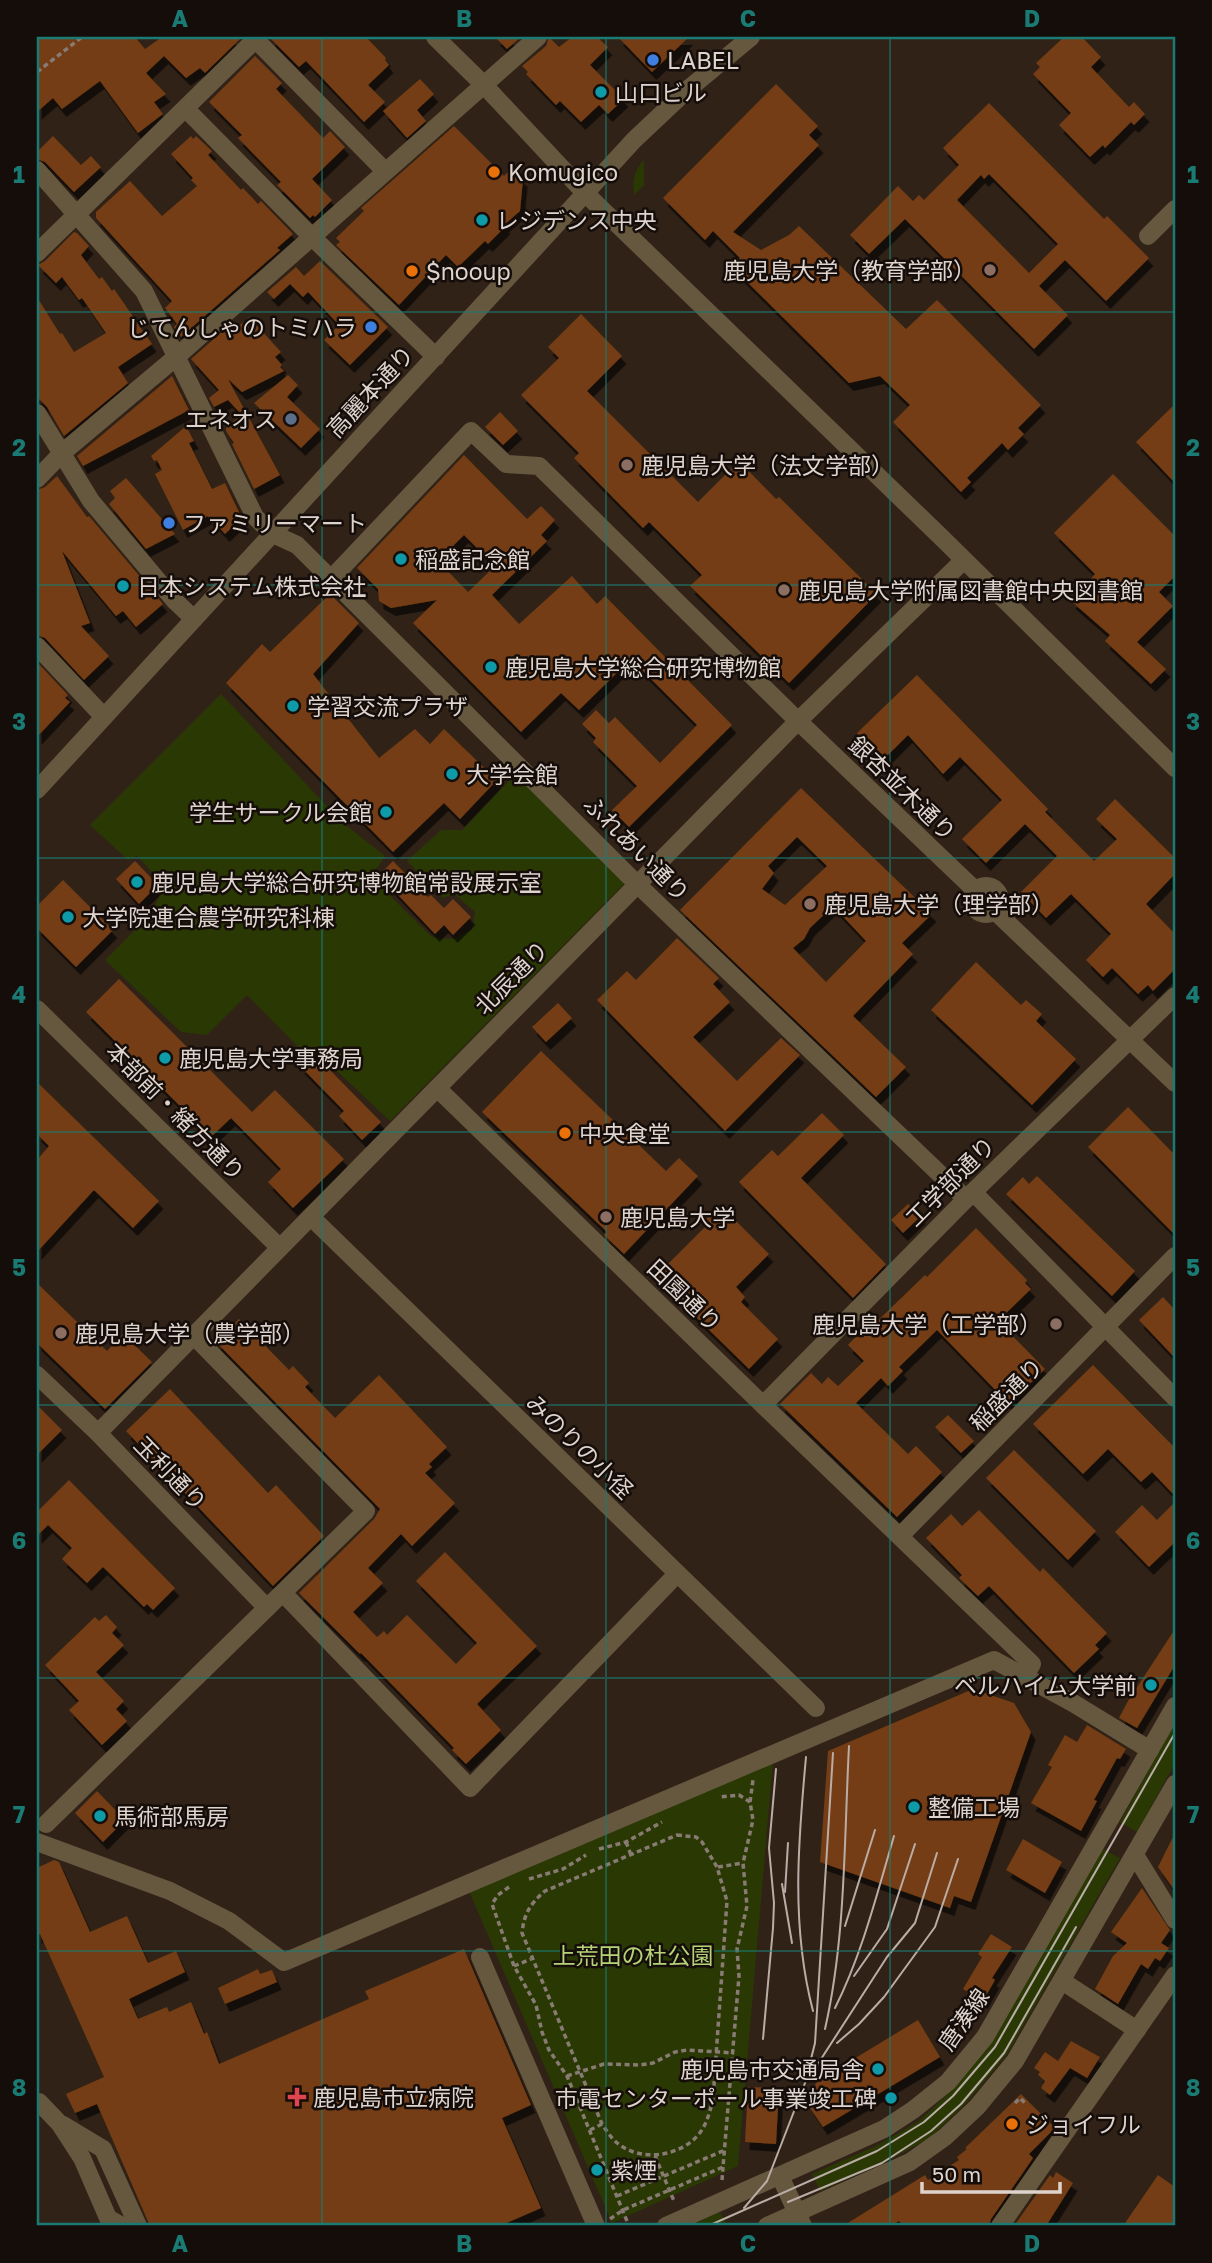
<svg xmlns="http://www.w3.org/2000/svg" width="1212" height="2263" viewBox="0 0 1212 2263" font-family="'Golos Text','Noto Sans JP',sans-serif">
	<defs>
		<filter id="shadow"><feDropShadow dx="4.5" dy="8" stdDeviation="0" flood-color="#0009"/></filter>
	</defs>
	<rect width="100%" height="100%" fill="#312218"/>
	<g fill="#2a3804">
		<path d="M644,160V185L634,195C632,181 634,170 644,160Z"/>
		<path d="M221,694L343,823L385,856L371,877L432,937L452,939L472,930L475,912L454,894L443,898L407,861L441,830H462L518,771L625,883L390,1121L322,1057L302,1051L247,995L207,1035L181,1032L105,960L152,913L164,885L137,856L128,860L90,825Z"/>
		<path d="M1175,1723V1763L1137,1832L1120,1822Z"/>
		<path d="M773,1761L738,2166L612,2223L469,1891Z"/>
		<path d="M1103,1849L1120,1858L1007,2054L966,2103L931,2137L884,2163L820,2191L812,2174L876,2146L919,2121L952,2090L991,2043Z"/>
		<path d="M720,2212L728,2226H689Z"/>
	</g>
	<g fill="#743d12" fill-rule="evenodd" filter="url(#shadow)">
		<path d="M37,37H135L145,49L162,37H238L240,39L205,73L200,68L186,78L164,56L146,73L166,94L154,102L163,114L138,133L100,81L62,109L53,98L37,112Z"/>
		<path d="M272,37H366L386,58L385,60L389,65L368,85L385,102L364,122L306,61L299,67L270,38Z"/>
		<path d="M495,37H521L507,49Z"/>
		<path d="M549,37L559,47L572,37H597L608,47L590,65L624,99L608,114L599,105L581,122L560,101L556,105L526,74L528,72L522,66L546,46Z"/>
		<path d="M618,37H689L652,72Z"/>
		<path d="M1064,37H1082L1101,57L1091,67L1129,107L1134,102L1145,114L1134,125L1131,122L1105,148L1103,145L1090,157L1059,125L1071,113L1033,74L1040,67L1036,63Z"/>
		<path d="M255,56L282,83L276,89L323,138L330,131L345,147L312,179L332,200L315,217L313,215L310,218L277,185L281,182L238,138L242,135L209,102Z"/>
		<path d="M420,79L434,94L417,110L426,121L407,138L383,111Z"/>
		<path d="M776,84L818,126L809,135L819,145L733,232L761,250L789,235L799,226L906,329L937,300L1041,405L1018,428L1024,434L1008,450L1002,443L967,478L971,482L961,492L893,422L910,405L880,376L849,383L731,266L740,258L713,231L705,240L663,198Z"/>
		<path d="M989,103L1104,219L1107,216L1149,258L1106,301L1065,260L1039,286L1068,315L1034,349L905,219L869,254L850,235L898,186L913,201L919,195L924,200L959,165L943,148ZM989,174L1058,244L1029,273L957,200L981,175L984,179Z"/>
		<path d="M454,126L504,176L512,168L523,179L520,211L504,225L506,226L488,244L485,241L458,267L446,255L399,305L336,245L340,242L336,238L364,211L361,208Z"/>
		<path d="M53,136L81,165L91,156L101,167L74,192L45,162L37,159V152Z"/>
		<path d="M191,136L193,139L196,136L212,151L208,155L241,190L243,188L258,204L261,201L293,234L277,248L280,250L181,337L174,327L177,324L165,308L172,301L96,218V212L130,181L162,216L197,186L191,180L193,178L171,154Z"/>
		<path d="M74,232L77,233L89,246L81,255L99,279L102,277L112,291L114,289L152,344L118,367L128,383L64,436L47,407L37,397V297L60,334L62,333L74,352L106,333L82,298L79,300L62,277L56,283L38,265L45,261Z"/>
		<path d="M320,261L388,327L350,365L324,340L339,325L308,292L303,297L290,284L274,299L267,292L296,267L304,276Z"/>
		<path d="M581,314L622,356L587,391L698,502L739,461L776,499L779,497L877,594L789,683L690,586L702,575L649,522L643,528L574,458L579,453L521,395L559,358L548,347Z"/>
		<path d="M249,317L281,352L275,357L282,365L280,367L284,371L242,392L228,379L280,475L254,489L232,444L234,443L226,431V428L241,414L228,400L214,407L209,398L219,390L191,359L224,330L229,335Z"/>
		<path d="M288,375L298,385L287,397L320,429L301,448L254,403Z"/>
		<path d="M172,376L189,410L83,466L77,456Z"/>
		<path d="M1175,404V483L1136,442Z"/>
		<path d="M500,412L518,431L503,445L485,427Z"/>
		<path d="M186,426L194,441L189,443L212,489L225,483L242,518L225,534L215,523L212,524L208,516L183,530L155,474L162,470L157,460L154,461L151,456Z"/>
		<path d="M464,455L527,519L541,506L555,520L541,535L547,541L492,595L519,624L572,576L597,604L605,596L732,725L629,827L612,810L637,786L593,742L596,738L582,724L596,710L609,723L615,717L660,763L697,725L631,659L579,710L561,693L521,732L413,623L437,600L391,608L379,601L378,589L357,568ZM464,535L495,566L468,592L438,561Z"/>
		<path d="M1113,474L1175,536V576L1159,592L1173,606L1137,642L1166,669L1151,684L1105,641L1110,635L1071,601L1095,574L1054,533Z"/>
		<path d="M57,476L87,517L89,516L163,604L136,627L123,611L116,616L62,551L90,623L81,626L109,656L84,680L45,638L37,635V490L45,487Z"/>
		<path d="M126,478L175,534L146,549L109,504L115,498L110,491Z"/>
		<path d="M330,594L359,623L313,674L379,758L415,729L430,744L444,729L497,780L460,819L444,803L393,852L226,683L262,644L270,652Z"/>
		<path d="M37,662L68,695L65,698L70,702L37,737Z"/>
		<path d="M917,675L1048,809L1045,812L1094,861L1117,839L1096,819L1115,799L1175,858V874L1146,904L1175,934V969L1153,991L1148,985L1138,994L1112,968L1103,977L1086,960L1111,934L1071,894L1046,918L1021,892L1057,856L1025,824L986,863L962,839L1002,800L960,757L943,774L908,735L883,760L857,733Z"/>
		<path d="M801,788L932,914L902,943L913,954L853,1016L906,1067L876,1097L680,910ZM797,837L827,866L785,905L762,889L774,873L768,866ZM833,906L866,941L826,982L793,948L804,939L810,928Z"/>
		<path d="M135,861L158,885L139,904L116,879Z"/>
		<path d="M393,861L428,897L431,895L444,908L453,899L471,917L453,935L444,925L435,934L379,875Z"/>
		<path d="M63,880L113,930L76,967L37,928V906Z"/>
		<path d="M677,938L719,978L713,984L730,1002L693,1037L737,1081L781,1038L800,1055L725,1131L597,1000L627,971L636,980Z"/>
		<path d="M976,962L1021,1005L1026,1000L1042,1014L1036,1021L1076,1059L1032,1105L931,1010Z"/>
		<path d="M119,979L252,1112L275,1090L344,1159L293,1208L268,1182L281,1169L231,1118L211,1137L86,1012Z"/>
		<path d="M558,1003L572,1018L546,1042L532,1027Z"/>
		<path d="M541,1051L666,1171L679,1158L698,1176L624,1254L604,1235L607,1232L482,1112Z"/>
		<path d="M311,1055L326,1070L328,1068L381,1122L362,1140L339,1116L344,1111L300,1066Z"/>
		<path d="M37,1082L159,1201L133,1228L94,1190L37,1252V1160L49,1146L37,1134Z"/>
		<path d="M1128,1107L1175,1155V1235L1088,1147Z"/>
		<path d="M822,1113L844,1135L801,1178L886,1264L853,1298L739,1182L772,1150L778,1156Z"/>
		<path d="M1037,1176L1135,1271L1112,1296L1006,1194L1023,1177L1029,1184Z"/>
		<path d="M908,1204L921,1216L903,1233L891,1220Z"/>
		<path d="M714,1211L720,1217L726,1211L769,1254L736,1287L745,1297L741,1302L778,1339L749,1369L655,1277L706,1226L702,1222Z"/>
		<path d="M976,1228L1027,1280L1025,1283L1031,1289L998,1321L1045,1369L1009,1404L937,1330L899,1367L903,1371L888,1386L881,1378L856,1403L908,1454L916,1446L942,1472L897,1517L780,1404L811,1373L822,1384L828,1377L838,1386L864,1361L848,1345L862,1330L865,1333L925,1275L927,1277Z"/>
		<path d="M37,1283L107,1351L123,1334L152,1362L105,1409L37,1343Z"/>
		<path d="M1163,1297L1175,1310V1358L1139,1320Z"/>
		<path d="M239,1319L289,1370L293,1366L309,1383L305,1387L335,1418L379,1375L447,1447L429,1464L432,1467L425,1473L455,1503L412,1546L401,1534L368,1568L383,1583L353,1612L377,1637L384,1631L387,1635L407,1615L456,1664L477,1643L416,1581L445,1552L537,1646L477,1704L501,1730L466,1764L452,1750L454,1748L361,1653L360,1654L299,1593L374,1519L380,1509L216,1342Z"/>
		<path d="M1093,1365L1175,1448V1496L1152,1472L1141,1482L1108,1449L1083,1474L1033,1424Z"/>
		<path d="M170,1389L268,1493L276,1485L324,1536L273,1586L126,1431Z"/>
		<path d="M37,1405L62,1430L37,1455Z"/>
		<path d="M948,1415L974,1441L961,1453L935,1427Z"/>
		<path d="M1014,1450L1096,1531L1068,1560L986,1478Z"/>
		<path d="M69,1480L175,1588L153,1610L147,1604L144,1607L103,1567L87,1583L62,1559L72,1548L48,1525L37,1536V1512Z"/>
		<path d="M1175,1502V1542L1149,1567L1115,1532L1142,1505L1157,1520Z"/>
		<path d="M979,1510L1040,1572L1043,1568L1107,1633L1095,1645L1099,1649L1074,1673L989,1586L978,1596L959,1578L962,1575L926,1538L951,1514L962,1526Z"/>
		<path d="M106,1615L117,1627L112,1633L124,1645L96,1672L124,1701L116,1709L127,1721L102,1745L69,1710L79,1701L45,1665L95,1617L99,1621Z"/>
		<path d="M1175,1629V1665L1137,1728L1119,1718L1128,1701Z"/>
		<path d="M973,1689L1014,1703L1031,1732L971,1902L954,1896L950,1908L820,1862L828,1751Z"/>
		<path d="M1087,1725L1126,1749L1120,1759L1117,1758L1094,1800L1097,1801L1081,1831L1031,1803L1052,1767L1048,1765L1065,1735L1077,1742Z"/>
		<path d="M97,1791L125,1820L103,1842L75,1813Z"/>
		<path d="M1175,1833V1891L1158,1867Z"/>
		<path d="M1023,1839L1062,1862L1045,1893L1006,1870Z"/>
		<path d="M54,1860L59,1862L90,1932L127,1916L148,1963L176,1951L185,1972L129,1999L138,2019L167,2007L169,2012L191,2002L204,2034L207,2032L219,2064L369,1999L365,1991L464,1949L531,2105L502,2118L541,2208L500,2226H150L97,2104L75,2113L66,2094L104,2077L40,1934L37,1936V1868Z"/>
		<path d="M1142,1888L1170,1930L1161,1943L1169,1948L1160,1961L1155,1958L1148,1969L1141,1964L1118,2004L1095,1989L1113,1956L1127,1943L1111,1932Z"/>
		<path d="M991,1934L1012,1947L992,1978L995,1980L983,2001L963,1989L982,1957L978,1954Z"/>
		<path d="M258,1969L260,1974L272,1970L277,1982L225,2004L218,1988Z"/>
		<path d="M918,2020L940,2057L823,2127L810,2108L816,2082Z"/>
		<path d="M1071,2041L1100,2057L1087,2078L1070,2068L1050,2095L1041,2088L1045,2081L1038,2075L1040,2072L1034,2068L1045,2052L1058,2061Z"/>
		<path d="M748,2087L779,2088L776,2144L745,2142Z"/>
		<path d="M1021,2094L1055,2128L1029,2154L1033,2158L991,2219L989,2226H903L899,2221L890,2226H843L925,2175L928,2180L959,2160L957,2157L967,2149L965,2148Z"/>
		<path d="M1056,2172L1073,2183L1046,2226H1014L1050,2175L1053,2178Z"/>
		<path d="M1158,2175L1175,2187V2226H1123Z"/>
	</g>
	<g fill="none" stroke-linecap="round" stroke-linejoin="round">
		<g stroke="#887b73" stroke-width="3.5" stroke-dasharray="5 3.5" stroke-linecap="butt">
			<path d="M37,72L82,37"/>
			<path d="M750,1802L753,1780"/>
			<path d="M677,1835L696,1837L702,1842L717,1867L727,1901L713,2099C710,2111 707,2124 699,2134C681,2156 643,2162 620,2145C612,2140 607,2131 602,2124L522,1933C524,1914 530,1904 545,1891Z"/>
			<path d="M626,1842L631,1855"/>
			<path d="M599,1849L626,1842L662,1822"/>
			<path d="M718,1867L743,1863"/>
			<path d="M529,1879L563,1869L586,1855"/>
			<path d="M509,1887L498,1895L492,1904L514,1966L536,2005L542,2032L549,2050L567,2076L627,2221"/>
			<path d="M514,1966L531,1959"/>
			<path d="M567,2076L604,2064L640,2065L653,2063L675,2052L687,2050L734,2053"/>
			<path d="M1015,2103L1020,2098L1027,2105"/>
			<path d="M590,2130L602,2124"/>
			<path d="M655,2156L674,2201"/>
			<path d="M722,2180L723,2167"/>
			<path d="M617,2196L725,2150"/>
			<path d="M610,2219L623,2210L723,2167L739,1976L737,1949L747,1906L743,1863L753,1820L750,1802L739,1795L720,1797"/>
		</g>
		<g stroke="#66583f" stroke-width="18">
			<path d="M253,37L385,171"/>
			<path d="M435,37L484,85L585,193L941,537L1175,768"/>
			<path d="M186,109L311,236L436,357"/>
			<path d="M37,170L144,291L255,517L273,534L297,545L637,884L966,1199"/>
			<path d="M1148,236L1175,209"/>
			<path d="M37,253L258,37"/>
			<path d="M37,413L91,501L175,601L194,619"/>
			<path d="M37,479L62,453L175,358L538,37"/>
			<path d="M331,579L471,431L506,464L539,466L798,721L975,890"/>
			<path d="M37,646L104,717"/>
			<path d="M37,790L634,140L686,91L751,37"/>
			<circle cx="986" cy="900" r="14"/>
			<path d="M995,911L1175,1083"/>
			<path d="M37,1009L280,1248"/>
			<path d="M437,1088L763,1405L1032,1664L1024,1677"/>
			<path d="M973,1192L1175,1398"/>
			<path d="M311,1217L816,1708"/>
			<path d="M37,1375L98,1433L267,1608"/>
			<path d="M763,1405L973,1192L1175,996"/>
			<path d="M98,1433L798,721L964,560"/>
			<path d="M900,1536L1175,1256"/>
			<path d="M283,1593L470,1788L677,1574"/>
			<path d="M46,1824L366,1511L194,1336"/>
			<path d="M37,1842L170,1891L229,1921L284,1962L994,1660L1073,1703L1150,1750"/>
			<path d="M1135,1855L1175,1920"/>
			<path d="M480,1957L596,2226"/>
			<path d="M1062,1981L1137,2030"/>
			<path d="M39,2102L60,2124L82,2158L108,2218L122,2226"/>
			<path d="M63,2125L103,2149L138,2226"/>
			<path d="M780,2176L803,2226"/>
			<path d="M666,2226L884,2129L913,2110L948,2082L985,2037L1175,1706"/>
			<path d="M767,2226L910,2162L945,2137L977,2107L1015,2061L1175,1784"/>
			<path d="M1000,2226L1175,1975"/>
		</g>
		<g stroke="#b9ada6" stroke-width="2">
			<path d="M806,1757C798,1843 791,1927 813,2011"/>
			<path d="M782,1884L792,1943"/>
			<path d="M785,1892L788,1843"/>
			<path d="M845,1926L875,1830"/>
			<path d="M854,1976L887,1929L915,1844"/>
			<path d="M835,2008C862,1954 877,1894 894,1836"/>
			<path d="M825,2029C846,1937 844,1840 849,1746"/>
			<path d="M763,2039L773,1928L774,1903L769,1848L776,1769"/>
			<path d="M837,2043L859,2024L884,1997L935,1927L958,1859"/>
			<path d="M812,2073L887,1957L915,1923L937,1853"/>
			<path d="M788,2202L882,2163L931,2131L961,2104L1004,2053L1076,1927"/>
			<path d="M744,2208L767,2181L805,2083L815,2043L833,1753"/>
			<path d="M708,2226L877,2151L924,2122L953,2096L995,2047L1175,1733"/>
		</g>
	</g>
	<path fill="none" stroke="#197b73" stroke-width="2" stroke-opacity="0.55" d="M322,37V2226M606,37V2226M890,37V2226M37,312H1175M37,585H1175M37,858H1175M37,1132H1175M37,1405H1175M37,1678H1175M37,1951H1175"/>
	<g fill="#3f7fe0" stroke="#140d09" stroke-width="2.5">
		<circle cx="653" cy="60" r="7"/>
		<circle cx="371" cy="327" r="7"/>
		<circle cx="169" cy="523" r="7"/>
	</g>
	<g fill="#0f9aa8" stroke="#140d09" stroke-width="2.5">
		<circle cx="601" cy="92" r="7"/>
		<circle cx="482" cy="220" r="7"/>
		<circle cx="401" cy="559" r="7"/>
		<circle cx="123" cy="586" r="7"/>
		<circle cx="491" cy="667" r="7"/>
		<circle cx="293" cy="706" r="7"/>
		<circle cx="452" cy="774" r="7"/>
		<circle cx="386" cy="812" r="7"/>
		<circle cx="137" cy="882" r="7"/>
		<circle cx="68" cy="917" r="7"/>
		<circle cx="165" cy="1058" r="7"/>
		<circle cx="1151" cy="1685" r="7"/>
		<circle cx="914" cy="1807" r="7"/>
		<circle cx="100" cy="1816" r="7"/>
		<circle cx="878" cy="2069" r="7"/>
		<circle cx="891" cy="2098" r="7"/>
		<circle cx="597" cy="2170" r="7"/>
	</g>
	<g fill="#e8710a" stroke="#140d09" stroke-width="2.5">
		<circle cx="494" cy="172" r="7"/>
		<circle cx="412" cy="271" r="7"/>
		<circle cx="565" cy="1133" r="7"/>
		<circle cx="1012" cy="2124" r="7"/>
	</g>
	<g fill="#8d6e63" stroke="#140d09" stroke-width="2.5">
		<circle cx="990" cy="270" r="7"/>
		<circle cx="627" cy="465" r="7"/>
		<circle cx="784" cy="590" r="7"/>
		<circle cx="810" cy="904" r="7"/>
		<circle cx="606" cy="1217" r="7"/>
		<circle cx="1056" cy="1324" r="7"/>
		<circle cx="61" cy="1333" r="7"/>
	</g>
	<circle fill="#5c6f8a" stroke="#140d09" stroke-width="2.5" cx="291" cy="419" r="7"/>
	<path fill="#e0444e" stroke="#140d09" stroke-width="2.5" d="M293.5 2086.5h7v7h7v7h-7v7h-7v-7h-7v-7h7z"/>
	<g text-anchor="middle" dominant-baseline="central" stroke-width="5" stroke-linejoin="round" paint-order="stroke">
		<g font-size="23" fill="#ded3cd" stroke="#140d09" text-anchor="start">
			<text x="667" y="60">LABEL</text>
			<text x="615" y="92">山口ビル</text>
			<text x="508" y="172">Komugico</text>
			<text x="496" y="220">レジデンス中央</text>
			<text x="976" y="270" text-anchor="end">鹿児島大学（教育学部）</text>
			<text x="426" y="271">$nooup</text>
			<text x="357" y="327" text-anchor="end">じてんしゃのトミハラ</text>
			<text x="277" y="419" text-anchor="end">エネオス</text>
			<text x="641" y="465">鹿児島大学（法文学部）</text>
			<text x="183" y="523">ファミリーマート</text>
			<text x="415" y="559">稲盛記念館</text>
			<text x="137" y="586">日本システム株式会社</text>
			<text x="798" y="590">鹿児島大学附属図書館中央図書館</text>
			<text x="505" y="667">鹿児島大学総合研究博物館</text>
			<text x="307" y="706">学習交流プラザ</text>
			<text x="466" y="774">大学会館</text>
			<text x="372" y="812" text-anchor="end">学生サークル会館</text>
			<text x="151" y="882">鹿児島大学総合研究博物館常設展示室</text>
			<text x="824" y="904">鹿児島大学（理学部）</text>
			<text x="82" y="917">大学院連合農学研究科棟</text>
			<text x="179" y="1058">鹿児島大学事務局</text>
			<text x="579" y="1133">中央食堂</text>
			<text x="620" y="1217">鹿児島大学</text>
			<text x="1042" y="1324" text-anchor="end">鹿児島大学（工学部）</text>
			<text x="75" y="1333">鹿児島大学（農学部）</text>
			<text x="1137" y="1685" text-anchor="end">ベルハイム大学前</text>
			<text x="928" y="1807">整備工場</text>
			<text x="114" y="1816">馬術部馬房</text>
			<text x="864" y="2069" text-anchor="end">鹿児島市交通局舎</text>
			<text x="313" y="2097">鹿児島市立病院</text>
			<text x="877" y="2098" text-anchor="end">市電センターポール事業竣工碑</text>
			<text x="1026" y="2124">ジョイフル</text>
			<text x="611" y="2170">紫煙</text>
		</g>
		<g font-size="23" fill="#ded3cd" stroke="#140d09">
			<text transform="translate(370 391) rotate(-47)">高麗本通り</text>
			<text transform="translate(903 788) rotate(44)">銀杏並木通り</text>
			<text transform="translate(637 848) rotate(45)">ふれあい通り</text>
			<text transform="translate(511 977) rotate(-45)">北辰通り</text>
			<text transform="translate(176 1111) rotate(45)">本部前・緒方通り</text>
			<text transform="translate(950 1181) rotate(-45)">工学部通り</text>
			<text transform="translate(685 1295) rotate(44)">田園通り</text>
			<text transform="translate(1006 1394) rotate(-45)">稲盛通り</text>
			<text transform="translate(580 1446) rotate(44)">みのりの小径</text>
			<text transform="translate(171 1473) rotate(46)">玉利通り</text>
			<text transform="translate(963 2019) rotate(-55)">唐湊線</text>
		</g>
		<g font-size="23" fill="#b6d377" stroke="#140d09">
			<text x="633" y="1955">上荒田の杜公園</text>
		</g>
	</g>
	<rect width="1212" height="2263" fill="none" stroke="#140d09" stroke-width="77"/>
	<path d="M922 2182v10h138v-10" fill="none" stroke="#ded3cd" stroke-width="3.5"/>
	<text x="932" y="2182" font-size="21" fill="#ded3cd" stroke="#140d09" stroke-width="5" paint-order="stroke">50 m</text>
	<rect x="38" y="38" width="1136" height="2186" fill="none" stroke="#197b73" stroke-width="2.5"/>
	<g font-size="23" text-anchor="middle" font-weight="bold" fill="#197b73">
		<text x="180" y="27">A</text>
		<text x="464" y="27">B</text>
		<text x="748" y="27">C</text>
		<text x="1032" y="27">D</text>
		<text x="19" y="183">1</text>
		<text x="1193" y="183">1</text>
		<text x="19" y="456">2</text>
		<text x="1193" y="456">2</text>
		<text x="19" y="730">3</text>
		<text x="1193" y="730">3</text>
		<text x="19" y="1003">4</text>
		<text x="1193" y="1003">4</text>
		<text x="19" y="1276">5</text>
		<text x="1193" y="1276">5</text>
		<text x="19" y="1549">6</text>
		<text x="1193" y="1549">6</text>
		<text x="19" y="1823">7</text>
		<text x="1193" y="1823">7</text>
		<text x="19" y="2096">8</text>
		<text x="1193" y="2096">8</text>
		<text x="180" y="2252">A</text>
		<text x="464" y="2252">B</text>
		<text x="748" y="2252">C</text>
		<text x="1032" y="2252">D</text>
	</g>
</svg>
